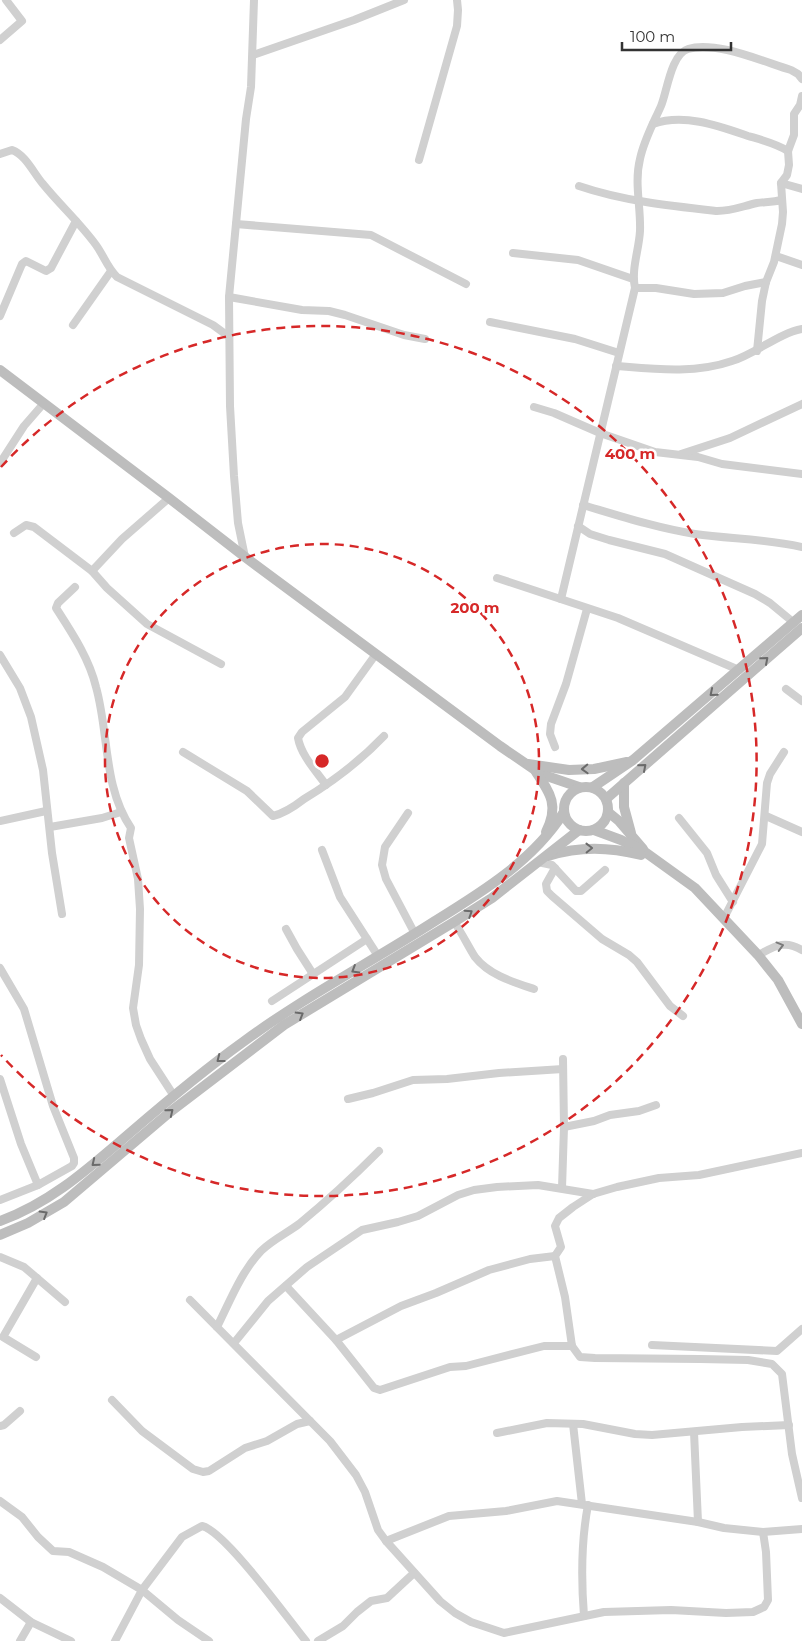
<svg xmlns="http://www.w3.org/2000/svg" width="802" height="1641" viewBox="0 0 802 1641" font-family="Montserrat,sans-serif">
	<rect width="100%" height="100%" fill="#fff"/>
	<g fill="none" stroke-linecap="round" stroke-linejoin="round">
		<g stroke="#d0d0d0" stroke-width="8">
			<path d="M0,40L22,21L6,0"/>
			<path d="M253,55L354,20L404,0"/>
			<path d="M653,124C684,113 719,126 748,136C762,140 775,143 788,151"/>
			<path d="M0,154L12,150C26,155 34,174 43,184C60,205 80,223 96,245C104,256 107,267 117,277L213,325L228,336"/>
			<path d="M419,160L457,26L458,10L457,0"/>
			<path d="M781,183L802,189"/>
			<path d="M579,186C623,201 671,206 717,211C732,211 743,206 757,203C765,202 773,202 782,200"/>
			<path d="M236,224L371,235L466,284"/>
			<path d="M513,253L578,260L633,279"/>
			<path d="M776,256L802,265"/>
			<path d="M635,288H656L694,294L723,293L745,286L766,282"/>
			<path d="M229,297L302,310L329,311L345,315L404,335L425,339"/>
			<path d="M0,316L22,264L26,261L46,271L51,268L76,221"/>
			<path d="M490,322L575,339L619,353"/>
			<path d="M73,325L111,271"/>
			<path d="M757,351L762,301L766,282L774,262L782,224L783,212L781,183L787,175L789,165L788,151L794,135V114L800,105L802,96"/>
			<path d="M616,366C654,369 695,374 732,361C755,354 779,333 802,329"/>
			<path d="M534,407L554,413L600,433L655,452L698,457L722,464L802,474"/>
			<path d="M681,454L730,438L802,404"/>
			<path d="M0,463L24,426L44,403"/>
			<path d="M583,505C620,516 657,528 695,534C731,539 767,539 802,547"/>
			<path d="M578,526L590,534L609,540L665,554L755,594L770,603L793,622"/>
			<path d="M14,533L26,525L34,527L92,571L107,588L147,624L221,664"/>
			<path d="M245,557L238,523L234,476L230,406L229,297L246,119L251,87L254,0"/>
			<path d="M92,571L122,539L169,498"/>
			<path d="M497,578L618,618L739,670"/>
			<path d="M75,587L58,603L56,608C72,633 89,658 96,687C109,733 103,787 131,828L129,838L138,879L140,909L139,965L133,1008L136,1025L141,1039L150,1059L174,1096"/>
			<path d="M561,599L635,288C631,269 639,250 640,231C641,207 634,183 640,159C644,140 653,124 661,106C667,92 671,54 688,49C715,40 764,62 791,70L798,74L802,79"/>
			<path d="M0,655L20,688L31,717L43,770L52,853L62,914"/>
			<path d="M786,689L802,701"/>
			<path d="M555,747L550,734L551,724L566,684L587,609"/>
			<path d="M183,752L247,791L273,816C285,813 295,806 304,799C334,781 360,761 384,736"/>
			<path d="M326,785C316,771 301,755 298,738L302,732L345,697L376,654"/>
			<path d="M408,813L385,847L382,865L386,879L415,934"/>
			<path d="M766,816L802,832"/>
			<path d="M679,818L707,853L716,875L733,902"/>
			<path d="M0,821L46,811"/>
			<path d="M50,827L102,818L121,812"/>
			<path d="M322,850L340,897L378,956"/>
			<path d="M538,862L552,865L576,891H581L605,870"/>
			<path d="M555,868L546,884L547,891L552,896L602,939L629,955L637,962L670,1006L683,1016"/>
			<path d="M724,918L762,844L767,783L770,774L784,752"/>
			<path d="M454,922C462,933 468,946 475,957C489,975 513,982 534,989"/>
			<path d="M286,929L297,949L313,974"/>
			<path d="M758,955C774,947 784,939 802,950"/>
			<path d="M0,968L24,1009L53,1106L74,1158V1163L72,1166L38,1185L21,1144L0,1079"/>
			<path d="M272,1001L367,939"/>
			<path d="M348,1099L373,1093L413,1080L447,1079L499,1073L563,1069"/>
			<path d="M564,1127L594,1121L610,1115L639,1111L656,1105"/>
			<path d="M802,1153L699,1175L659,1178L617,1187L593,1194L573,1207L559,1218L555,1226L561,1247L555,1256L565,1297L572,1346L580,1357L595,1358L700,1359L748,1360L772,1364L782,1374L792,1454L802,1498"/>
			<path d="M562,1188L564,1127L563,1059"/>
			<path d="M0,1200L38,1185"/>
			<path d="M0,1257L24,1267L65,1302"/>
			<path d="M286,1286L336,1340L374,1388L380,1390L450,1367L466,1366L544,1346H572"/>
			<path d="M190,1300L330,1441L356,1475L365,1492L378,1530L386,1541L440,1601L455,1613L471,1622L504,1633L604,1612L671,1610L726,1613L753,1612L764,1607L768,1600L766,1552L763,1532"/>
			<path d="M217,1327C230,1301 241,1272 261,1251C272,1240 287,1233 299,1224C327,1201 353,1177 379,1151"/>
			<path d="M336,1340L401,1306L436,1293L489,1270L530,1259L555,1256"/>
			<path d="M234,1343L268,1301L307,1267L362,1230L398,1222L418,1216L458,1195L474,1190L497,1187L538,1185L593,1194"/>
			<path d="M652,1345L777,1351L802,1329"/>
			<path d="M36,1357L3,1337L37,1278"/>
			<path d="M112,1400L142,1431L193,1469L203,1472L209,1471L245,1448L267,1441L297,1424L310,1421"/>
			<path d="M573,1424L582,1504"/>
			<path d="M0,1426L4,1425L20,1411"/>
			<path d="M694,1432L698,1522"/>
			<path d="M497,1433L547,1423L583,1424L635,1434L652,1435L742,1427L789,1425"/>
			<path d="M0,1501L22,1517L38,1537L53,1551L69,1552L103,1567L142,1590L178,1620L209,1641"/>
			<path d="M386,1541L449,1516L506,1511L557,1501L698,1522L724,1528L763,1532L802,1529"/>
			<path d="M0,1598L31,1622L71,1641"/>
			<path d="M584,1616C581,1578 581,1542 588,1505"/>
			<path d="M20,1641L31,1622"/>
			<path d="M115,1641L142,1590L182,1537L202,1526C225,1531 288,1619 306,1641"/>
			<path d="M318,1641L343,1626L357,1612L371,1601L387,1598L414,1573"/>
		</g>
		<g stroke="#bdbdbd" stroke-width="10">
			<path d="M0,370L169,498L245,557L500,746L541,774L579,787"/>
			<path d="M528,764L569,770L594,769L627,762"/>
			<path d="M536,772C551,794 559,806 546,832"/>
			<path d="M624,783V807L631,833"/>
			<circle cx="586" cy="809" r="22"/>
			<path d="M593,787L633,760L802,615"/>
			<path d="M606,799L802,628"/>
			<path d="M608,812L619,821L643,849"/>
			<path d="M594,830L621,840L645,852L695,888L758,955L778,980L802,1024"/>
			<path d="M548,856C580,846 609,847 641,855"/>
			<path d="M0,1221C51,1203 90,1167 131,1132C167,1101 204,1070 243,1042C304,997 371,962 435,921C482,892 534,860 564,812"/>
			<path d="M0,1235L28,1223L64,1202L170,1112L284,1025L454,922L492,898L579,830"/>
		</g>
	</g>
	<defs><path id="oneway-chevron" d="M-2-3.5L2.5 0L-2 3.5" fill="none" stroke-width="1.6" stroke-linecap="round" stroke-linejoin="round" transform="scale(1.25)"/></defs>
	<g stroke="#6a6a6a">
		<use href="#oneway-chevron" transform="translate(765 660) rotate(-41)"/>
		<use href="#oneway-chevron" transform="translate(713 693) rotate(140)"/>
		<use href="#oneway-chevron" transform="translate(643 767) rotate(-41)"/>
		<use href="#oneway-chevron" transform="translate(585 769) rotate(178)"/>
		<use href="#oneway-chevron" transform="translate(589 848) rotate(-1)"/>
		<use href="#oneway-chevron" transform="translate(469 913) rotate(-33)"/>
		<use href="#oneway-chevron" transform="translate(355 970) rotate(149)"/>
		<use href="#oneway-chevron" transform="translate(300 1015) rotate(-31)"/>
		<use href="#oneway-chevron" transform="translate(220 1059) rotate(142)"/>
		<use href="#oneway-chevron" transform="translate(170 1112) rotate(-39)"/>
		<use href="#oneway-chevron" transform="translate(95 1163) rotate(141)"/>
		<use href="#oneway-chevron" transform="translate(44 1214) rotate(-31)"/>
	</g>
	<use stroke="#7a7a7a" href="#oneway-chevron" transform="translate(780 946) rotate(-15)"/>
	<g fill="none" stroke="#d62828" stroke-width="2.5" stroke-dasharray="9 6">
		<circle cx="322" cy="761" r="217"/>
		<path d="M1 467A435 435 0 1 1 1 1055"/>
	</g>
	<circle cx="322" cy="761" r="8" fill="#d62828" stroke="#fff" stroke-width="2.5"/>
	<g font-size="15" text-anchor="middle" font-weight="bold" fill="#d62828" stroke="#fff" stroke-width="5" stroke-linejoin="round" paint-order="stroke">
		<text x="630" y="459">400 m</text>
		<text x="475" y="613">200 m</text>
	</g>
	<path d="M622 42v8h109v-8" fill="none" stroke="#333333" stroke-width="2.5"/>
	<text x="630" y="42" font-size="15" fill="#333333" stroke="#ffffff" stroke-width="4" paint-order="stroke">100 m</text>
</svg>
